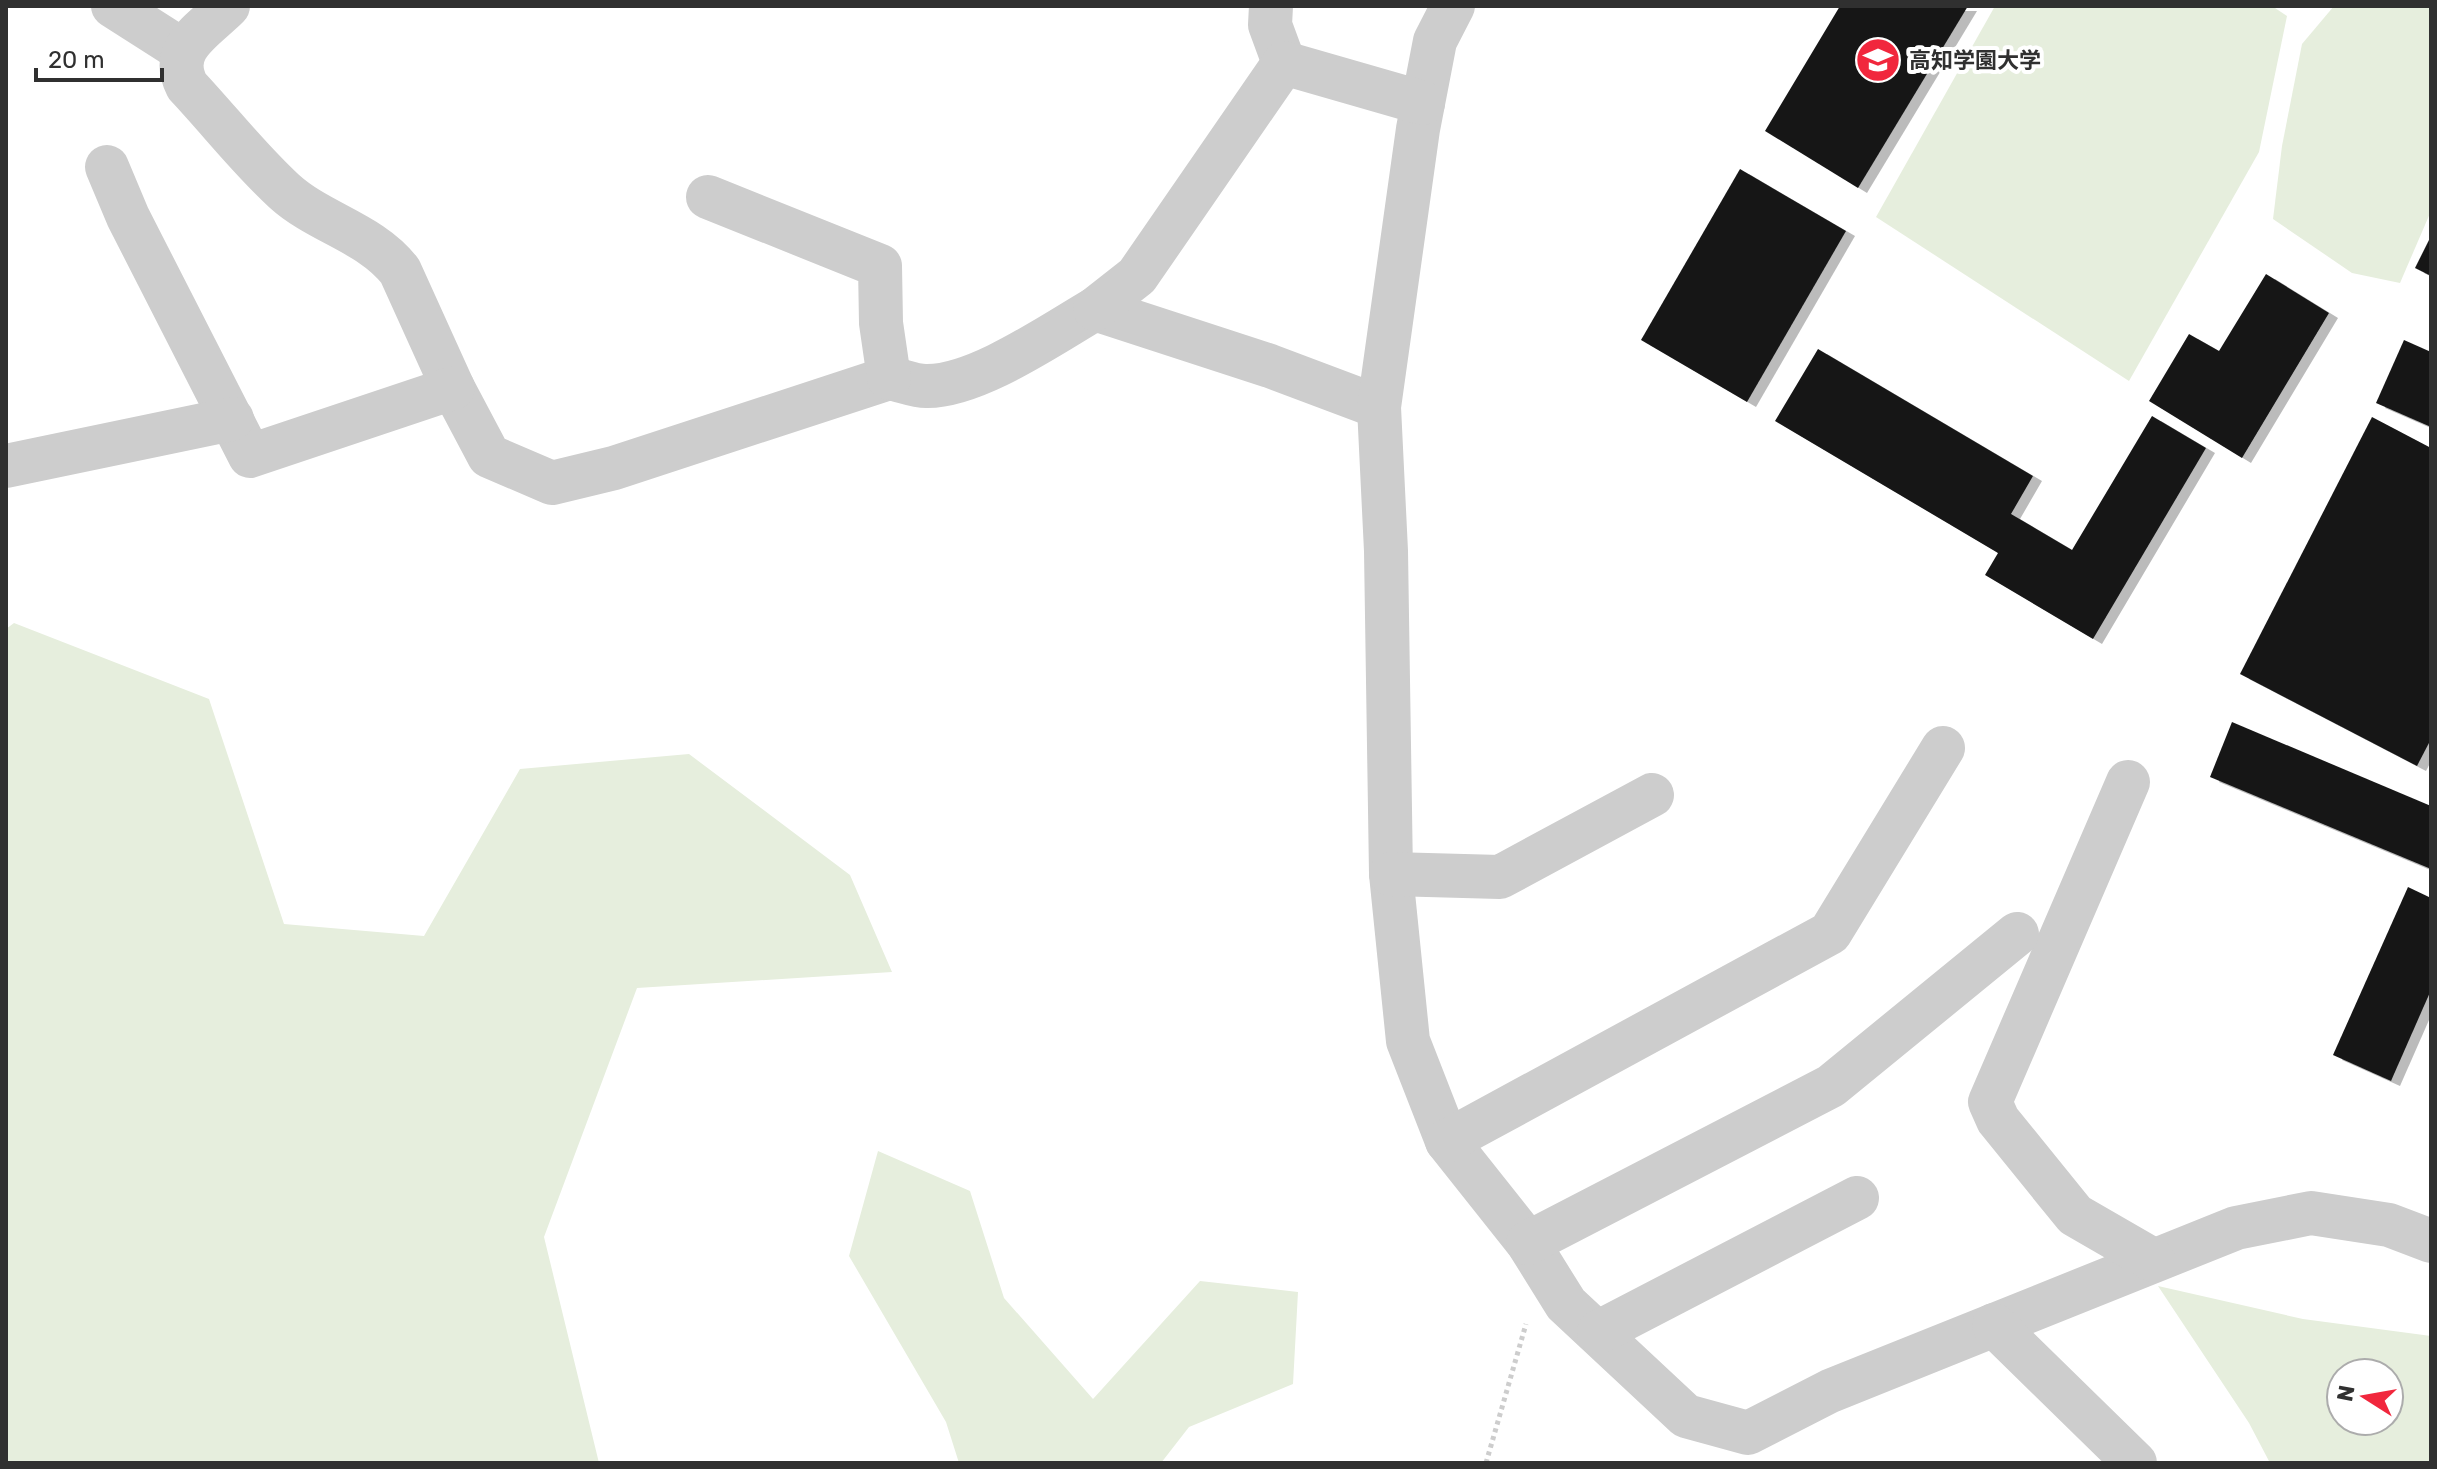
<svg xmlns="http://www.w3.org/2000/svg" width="2437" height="1469" viewBox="0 0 2437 1469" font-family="Rubik,'Noto Sans JP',sans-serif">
	<defs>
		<filter id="shadow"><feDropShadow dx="9" dy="5" stdDeviation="0" flood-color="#0004"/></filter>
	</defs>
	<rect width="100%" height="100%" fill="#fff"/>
	<g fill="#e6eedd" fill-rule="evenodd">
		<path d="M1995,6H2272L2287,16L2259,152L2129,381L1876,217Z"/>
		<path d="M2334,6H2431V211L2400,283L2352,273L2273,219L2282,146L2302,44Z"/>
		<path d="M14,623L209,699L284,924L424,936L520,769L689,754L850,875L892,972L637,988L544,1237L599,1463H6V629Z"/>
		<path d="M878,1151L970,1191L1004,1298L1093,1399L1200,1281L1298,1292L1293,1384L1189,1427L1161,1463H959L946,1422L849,1256Z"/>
		<path d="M2158,1286L2303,1319L2431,1336V1463H2270L2249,1423ZM2389,1373V1421H2341V1373Z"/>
	</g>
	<g fill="#171717" filter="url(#shadow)">
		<path d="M1840,6H1968L1858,188L1765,131Z"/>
		<path d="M1740,169L1846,231L1747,402L1641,340Z"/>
		<path d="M2431,236V276L2415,268Z"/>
		<path d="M2266,274L2329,313L2242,458L2149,401L2189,334L2219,351Z"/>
		<path d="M2404,340L2431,352V427L2376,403Z"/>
		<path d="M1818,349L2033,476L2011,514L2072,550L2152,416L2206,448L2093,639L1985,575L1998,553L1775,421Z"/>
		<path d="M2372,417L2431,448V739L2417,766L2240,674Z"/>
		<path d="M2232,722L2431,806V869L2210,777Z"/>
		<path d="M2408,887L2431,898V990L2391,1081L2333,1055Z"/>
	</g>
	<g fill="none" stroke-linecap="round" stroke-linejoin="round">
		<path stroke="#cdcdcd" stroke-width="5" stroke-dasharray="4 4" stroke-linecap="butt" d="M1486,1463L1526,1324"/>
		<g stroke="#cdcdcd" stroke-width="44">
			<path d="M113,6L182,50"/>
			<path d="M228,6C203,31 168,48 187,86C219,120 249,159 284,191C319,223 371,233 400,271L453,388L489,456L552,483L614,468L889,378C901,380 914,386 926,386C976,387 1052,334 1095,309L1270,366L1379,407"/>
			<path d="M1271,6L1270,25L1284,63"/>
			<path d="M1453,6L1435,41L1418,129L1379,407L1386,551L1391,874L1408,1041L1447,1141L1528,1243L1566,1304L1686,1416L1748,1433L1830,1391L2236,1228L2311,1213L2389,1225L2431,1241"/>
			<path d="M107,167L128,217L250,456L453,388"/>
			<path d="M708,197L880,266L881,323L889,378"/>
			<path d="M1095,309L1137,276L1284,63L1423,103"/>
			<path d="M6,466L232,419"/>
			<path d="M2128,782L1990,1102L1998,1120L2075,1215L2153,1260"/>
			<path d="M1391,874L1500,877L1652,795"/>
			<path d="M1447,1141L1830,933L1943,748"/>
			<path d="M1528,1243L1831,1086L2017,934"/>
			<path d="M1994,1325L2135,1463"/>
			<path d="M1599,1332L1857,1198"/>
		</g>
	</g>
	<defs>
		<g id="university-disc" transform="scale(2.3)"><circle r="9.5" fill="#f1273d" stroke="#fff"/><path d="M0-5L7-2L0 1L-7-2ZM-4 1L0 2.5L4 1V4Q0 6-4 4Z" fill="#fff"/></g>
	</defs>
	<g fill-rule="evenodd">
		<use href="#university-disc" x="1878" y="60"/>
	</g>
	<g text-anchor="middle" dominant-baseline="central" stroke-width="8" stroke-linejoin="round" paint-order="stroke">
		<g font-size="22" font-weight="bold" fill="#303030" stroke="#fff" text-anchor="start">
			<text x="1909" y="60">高知学園大学</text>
		</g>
	</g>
	<rect width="2437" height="1469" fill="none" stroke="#303030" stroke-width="16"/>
	<g transform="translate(2365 1397) rotate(281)"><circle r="38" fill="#ffffff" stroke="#acacac" stroke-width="2"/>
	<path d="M0-6L14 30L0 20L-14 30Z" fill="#f1273d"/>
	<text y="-12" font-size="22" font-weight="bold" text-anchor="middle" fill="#303030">N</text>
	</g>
	<path d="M36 68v12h126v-12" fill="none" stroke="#303030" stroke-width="4"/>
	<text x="48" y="68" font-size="24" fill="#303030" stroke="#ffffff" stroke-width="6" paint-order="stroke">20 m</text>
</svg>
